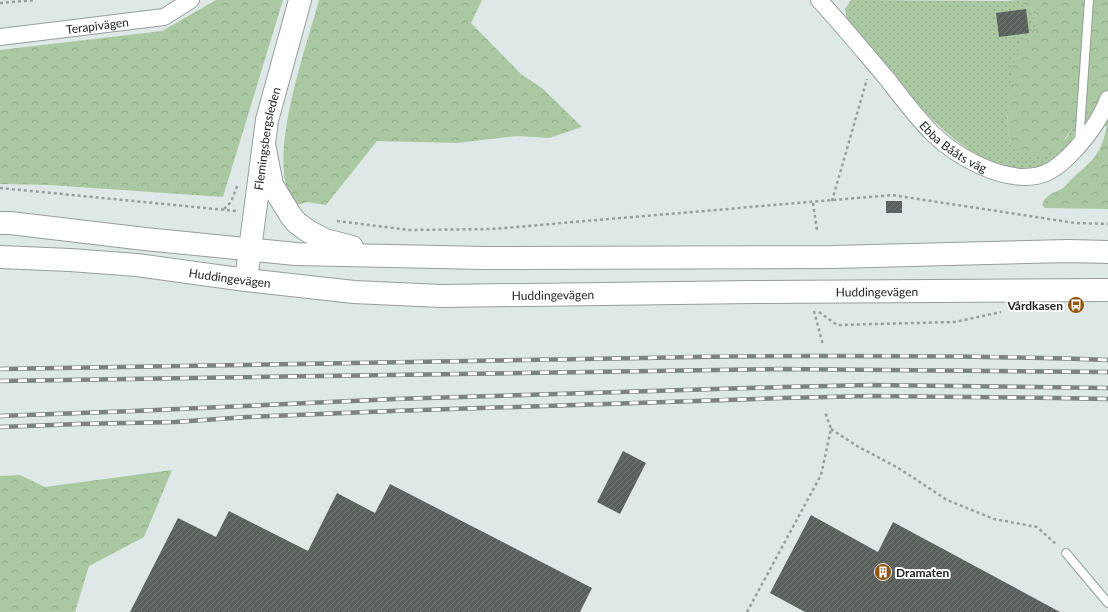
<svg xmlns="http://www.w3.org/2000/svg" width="1108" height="612" viewBox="0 0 1108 612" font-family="Lato,sans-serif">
	<defs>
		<pattern id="grass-dots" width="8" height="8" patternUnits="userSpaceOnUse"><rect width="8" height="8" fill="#aac8a2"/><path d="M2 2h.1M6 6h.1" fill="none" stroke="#92ac8b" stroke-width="1.8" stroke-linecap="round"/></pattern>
		<pattern id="forest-crowns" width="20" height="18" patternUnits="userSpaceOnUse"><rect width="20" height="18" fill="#aac8a2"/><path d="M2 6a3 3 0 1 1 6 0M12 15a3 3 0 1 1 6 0" fill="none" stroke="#92ac8b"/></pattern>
		<pattern id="building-hatch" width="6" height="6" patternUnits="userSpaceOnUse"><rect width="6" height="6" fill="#5a615d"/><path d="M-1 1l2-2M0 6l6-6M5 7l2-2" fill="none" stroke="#727875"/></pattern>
	</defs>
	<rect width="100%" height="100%" fill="#dee8e7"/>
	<path fill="url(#grass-dots)" d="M851,0L1006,1L1019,0L1032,11L1036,26L1030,35L1007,111L1008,129L1011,144L1066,139L1072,129H1075C1074,133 1074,140 1071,143C1070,146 1052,162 1049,164C1047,166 1043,166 1041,167C970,189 886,66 847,20L845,9Z"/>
	<g fill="url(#forest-crowns)">
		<path d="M216,0H283L223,197L50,185L0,184V50L162,31Z"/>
		<path d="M319,0H482L471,23L521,74L543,89L582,127L549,138L517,136L456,143L377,141L326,205L307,202L297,205C294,201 290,197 288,192C271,145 306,48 319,0Z"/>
		<path d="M1019,0H1108V209L1045,208L1042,205C1047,193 1053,194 1063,188C1067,185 1070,180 1074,177C1094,159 1101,154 1107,126L1072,129L1057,149L1043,156L1021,152L1011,144L1008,129L1007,111L1013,66L1019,48L1036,26L1032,11Z"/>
		<path d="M172,470L144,537L89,566L75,612H0V476L20,475L45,487Z"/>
	</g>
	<g fill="url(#building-hatch)">
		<path d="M1026,9L1029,33L999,37L996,13Z"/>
		<rect x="886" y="201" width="16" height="12"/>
		<path d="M623,451L646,463L620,514L597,502Z"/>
		<path d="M390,484L592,588L580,612H130L178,518L216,537L229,511L308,551L337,493L375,513Z"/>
		<path d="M811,515L878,552L893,522L1060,612H805L770,593Z"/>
	</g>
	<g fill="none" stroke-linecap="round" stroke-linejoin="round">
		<g stroke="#959e9d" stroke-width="10">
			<g id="lane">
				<path d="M1079,143L1089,0"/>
				<path d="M1066,553L1108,603"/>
			</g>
		</g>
		<g stroke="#959e9d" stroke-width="18">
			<g id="street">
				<path id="s1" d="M819,0C843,26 865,53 888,80C902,98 916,117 933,134C957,157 1001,182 1036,176C1049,174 1060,165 1069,156C1086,139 1100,121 1108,99"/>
				<path id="s2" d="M0,37L164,17L191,0"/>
			</g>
		</g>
		<g stroke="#959e9d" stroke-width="24">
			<g id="secondary">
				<path id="s3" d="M246,280L267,120L300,0"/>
			</g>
		</g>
		<g stroke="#959e9d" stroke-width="24">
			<g id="primary">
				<path d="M264,144L272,185L291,216L297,223L308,231L325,240L352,247"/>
				<path d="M0,223H10L145,239L296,254L485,258L833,257L1069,251L1108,252"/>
				<path id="s4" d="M0,257L70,260L137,265L246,280L354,292L441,296L754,292L1108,290"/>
			</g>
		</g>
		<g stroke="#979f9e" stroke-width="2.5" stroke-dasharray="3 3" stroke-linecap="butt">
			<path d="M0,3L36,0"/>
			<path d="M0,188L236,211"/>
			<path d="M832,201L867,79"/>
			<path d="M813,203L817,230"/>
			<path d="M224,209L231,202L238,184"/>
			<path d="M337,221L409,230L492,229L892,195L1075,223L1108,224"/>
			<path d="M814,311L823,345"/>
			<path d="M819,312L837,325L955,322L1001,312"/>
			<path d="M831,429L857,446L900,469L947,500L994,519L1037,527L1057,545"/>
			<path d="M747,612L821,475L831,429L825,412"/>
		</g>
		<use href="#lane" stroke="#fff" stroke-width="8"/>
		<use href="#street" stroke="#fff" stroke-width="16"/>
		<use href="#secondary" stroke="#fff" stroke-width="22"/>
		<use href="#primary" stroke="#fff" stroke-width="22"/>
		<g stroke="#7c8383" stroke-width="4.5">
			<g id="rail">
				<path d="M0,369L645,358C703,356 762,356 820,356C916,356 1012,356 1108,360"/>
				<path d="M0,381L780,369L1108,372"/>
				<path d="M0,416L134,411L395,399L784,387L870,385L1108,388"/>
				<path d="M0,427L78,424L175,422L247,417L392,411L783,398L870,396L1056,398L1108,399"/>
			</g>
		</g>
		<use href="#rail" stroke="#fff" stroke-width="3" stroke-dasharray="9" stroke-linecap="butt"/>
	</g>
	<defs>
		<g id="bus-disc" transform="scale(0.9)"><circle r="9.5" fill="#8f550f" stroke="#fff"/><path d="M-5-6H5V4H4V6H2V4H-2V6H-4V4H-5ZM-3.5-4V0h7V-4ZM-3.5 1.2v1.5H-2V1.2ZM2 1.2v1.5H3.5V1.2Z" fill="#fff"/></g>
		<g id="building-disc" transform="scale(0.9)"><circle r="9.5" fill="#8f550f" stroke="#fff"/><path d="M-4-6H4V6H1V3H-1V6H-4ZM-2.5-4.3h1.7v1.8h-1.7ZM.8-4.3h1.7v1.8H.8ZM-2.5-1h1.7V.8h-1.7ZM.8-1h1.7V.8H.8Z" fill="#fff"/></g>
	</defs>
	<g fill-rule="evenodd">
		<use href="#bus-disc" x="1076" y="305"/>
		<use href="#building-disc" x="883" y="572"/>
	</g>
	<g text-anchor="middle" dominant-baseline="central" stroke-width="4" stroke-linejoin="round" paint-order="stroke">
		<g font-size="12" fill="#202424" stroke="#fff">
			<text stroke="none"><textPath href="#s2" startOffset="98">Terapivägen</textPath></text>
			<text stroke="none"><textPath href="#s3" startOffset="143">Flemingsbergsleden</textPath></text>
			<text stroke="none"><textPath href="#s1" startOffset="200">Ebba Bååts väg</textPath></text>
			<text stroke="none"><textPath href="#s4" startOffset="231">Huddingevägen</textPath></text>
			<text stroke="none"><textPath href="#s4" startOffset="879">Huddingevägen</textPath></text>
			<text stroke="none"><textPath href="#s4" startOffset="555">Huddingevägen</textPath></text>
		</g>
		<g font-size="12" font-weight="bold" fill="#202424" stroke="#fff" text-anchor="end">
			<text x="1063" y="305">Vårdkasen</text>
			<text x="896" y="572" text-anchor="start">Dramaten</text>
		</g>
	</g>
</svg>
